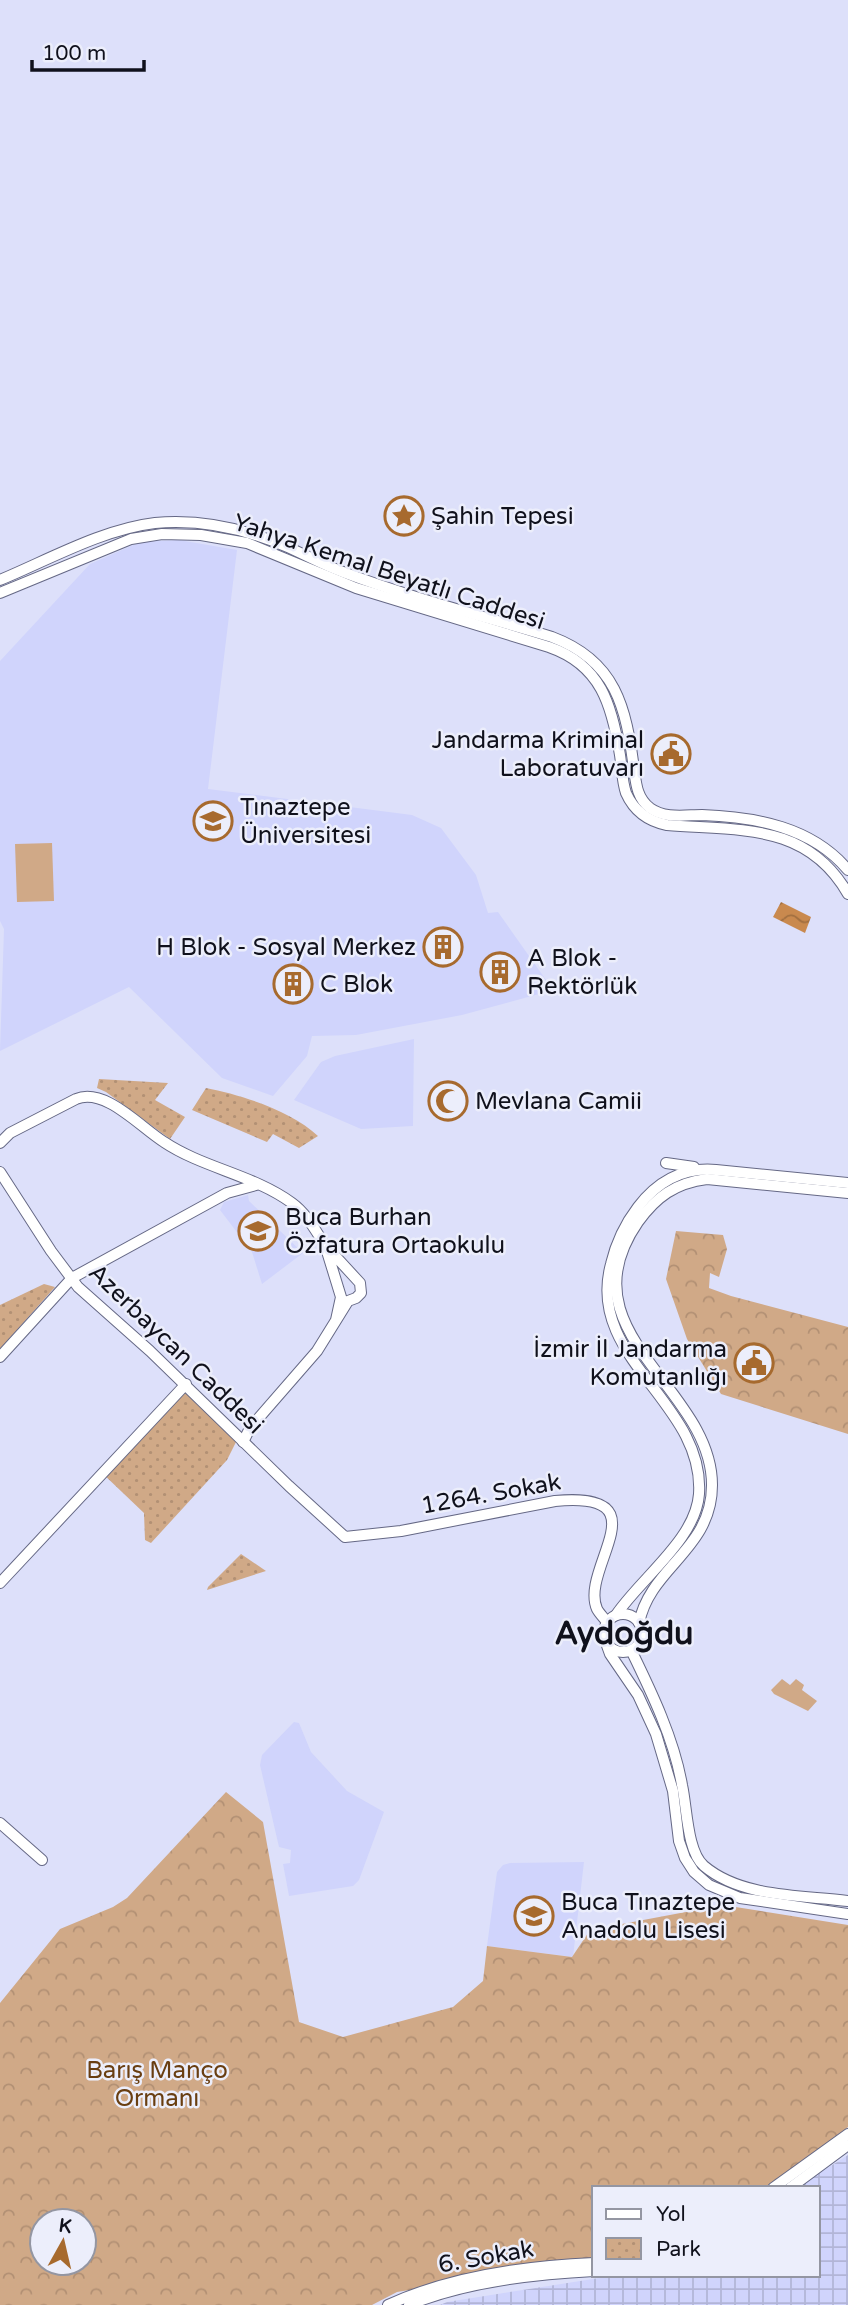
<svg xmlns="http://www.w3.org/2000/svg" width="848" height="2305" viewBox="0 0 848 2305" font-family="'Varela Round',sans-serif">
	<defs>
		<pattern id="industrial-grid" width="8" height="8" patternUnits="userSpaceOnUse" patternTransform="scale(1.75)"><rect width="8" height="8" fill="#d0d4fc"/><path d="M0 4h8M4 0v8" fill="none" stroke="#b2b5d7"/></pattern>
		<pattern id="forest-crowns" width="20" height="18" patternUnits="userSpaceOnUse" patternTransform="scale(1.75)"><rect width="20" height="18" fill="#d0a987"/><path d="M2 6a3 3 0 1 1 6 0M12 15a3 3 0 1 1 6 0" fill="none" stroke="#b29074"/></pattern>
		<pattern id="park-dots" width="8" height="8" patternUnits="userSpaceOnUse" patternTransform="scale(1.75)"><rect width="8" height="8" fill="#d0a987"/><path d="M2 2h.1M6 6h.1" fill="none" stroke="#b29074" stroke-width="1.8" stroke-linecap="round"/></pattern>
		<pattern id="water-waves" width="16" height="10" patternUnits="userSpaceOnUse" patternTransform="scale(1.75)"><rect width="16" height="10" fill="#c9894e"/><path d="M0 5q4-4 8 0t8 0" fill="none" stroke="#a26f40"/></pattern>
	</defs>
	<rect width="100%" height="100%" fill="#dde0fa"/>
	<g fill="#d0d4fc">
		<path d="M179,540L237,550L208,789L412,815L441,828L476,875L488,913L498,912L546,980L539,994L462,1015L356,1035L312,1036L307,1056L273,1096L222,1078L129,987L0,1051L4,929L0,921V661L90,564L140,542Z"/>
		<path d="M414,1039L413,1126L361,1129L294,1100L321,1062L335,1056Z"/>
		<path d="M248,1195L249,1201L303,1253L262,1284L252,1252L220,1210L224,1202Z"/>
		<path d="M294,1722L299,1723L311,1752L347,1791L384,1812L359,1880L353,1886L289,1896L283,1864L290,1863L291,1850L279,1847L260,1765L262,1755Z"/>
		<path d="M584,1862L573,1957L487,1946L497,1872L503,1865L510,1863Z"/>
	</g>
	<path fill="url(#industrial-grid)" d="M848,2155V2305H440L447,2302L618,2275H818V2188H796Z"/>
	<g fill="#d0a987">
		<path d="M52,843L54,901L17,902L15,844Z"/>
		<path d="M782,1679L790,1685L796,1679L804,1685L802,1690L817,1701L808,1711L774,1694L771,1690Z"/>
	</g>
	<g fill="url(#forest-crowns)" fill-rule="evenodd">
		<path d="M676,1231L723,1235L727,1249L719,1277L710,1273L709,1288L731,1296L848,1327V1434L721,1394L687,1339L666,1279Z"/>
		<path d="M226,1792L263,1822L299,2022L343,2037L453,2007L483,1981L487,1946L572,1957L590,1930L723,1905L848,1925V2127L817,2154L766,2188H594V2261L397,2292L372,2305H0V2003L60,1929L113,1907L127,1898ZM42,2221H84V2263H42Z"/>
	</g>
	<g fill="url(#park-dots)">
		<path d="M99,1079L168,1083L155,1100L185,1117L170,1139L106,1092L97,1088Z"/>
		<path d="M206,1088C242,1095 292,1111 318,1136L299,1148L273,1134L267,1142L192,1110Z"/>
		<path d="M44,1284L55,1287L0,1349V1305Z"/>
		<path d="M184,1389L237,1440L227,1460L151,1543L145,1540L144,1513L101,1472Z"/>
		<path d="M241,1554L266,1571L207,1590L208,1587Z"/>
	</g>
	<path fill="url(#water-waves)" d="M781,902L811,917L805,933L773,917Z"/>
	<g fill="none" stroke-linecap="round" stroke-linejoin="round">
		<g stroke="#656885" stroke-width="12">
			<g id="secondary">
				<path d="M0,580C48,560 103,529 155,523C199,519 245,529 285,546C304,554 323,565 343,572C411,598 483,616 552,637C616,661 626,707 634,769C636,784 637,798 650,808C665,819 685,815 702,815C756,817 812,827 848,870"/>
				<path d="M0,593L131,539L162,534L201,535L247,543L356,588L549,647C601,665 612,705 620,755C622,768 622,781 626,793C634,811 647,821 667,825C738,831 807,822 848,894"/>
				<path d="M0,1143L10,1133L76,1099C105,1087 140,1127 164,1142C203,1168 254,1175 292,1203C307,1214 315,1230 325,1245"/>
				<path d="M666,1163L694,1167"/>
				<path d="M0,1172L51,1251L78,1287L150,1351L289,1486L345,1537L401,1531L555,1501C665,1491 579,1568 597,1609C599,1613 604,1618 607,1622"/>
				<path d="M0,1357L72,1278L227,1193L256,1185"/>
				<path d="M243,1442L250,1428L317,1351L348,1301L356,1298L361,1293L360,1283L325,1245L341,1297L336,1320"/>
				<path d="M0,1583L186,1384"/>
				<circle cx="623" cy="1633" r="19"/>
				<path d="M616,1615C641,1578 696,1539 699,1494C705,1402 585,1359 611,1264C616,1243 625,1224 638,1207C658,1181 683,1167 716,1170L848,1183"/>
				<path d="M639,1623C650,1567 712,1550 712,1485C712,1386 561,1333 638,1222C656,1197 675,1183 707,1179L848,1193"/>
				<path d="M605,1640L610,1654L638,1695L656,1734L673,1791L679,1841L685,1858L694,1872L709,1885L740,1898L848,1914"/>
				<path d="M631,1650C652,1693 674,1739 682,1785C687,1807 687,1852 704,1866C742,1898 802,1895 848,1901"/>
				<path d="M0,1823L42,1860"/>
				<path d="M773,2188L848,2134"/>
				<path d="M790,2188L848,2145"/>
				<path d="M388,2305C451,2276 525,2266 594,2263"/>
				<path d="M409,2305C464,2282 535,2274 594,2271"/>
			</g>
		</g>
		<use href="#secondary" stroke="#fff" stroke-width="10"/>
	</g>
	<defs>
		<g id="sight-ring" transform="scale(2.0125)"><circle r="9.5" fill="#eceefb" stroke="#a76a2e" stroke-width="1.5"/><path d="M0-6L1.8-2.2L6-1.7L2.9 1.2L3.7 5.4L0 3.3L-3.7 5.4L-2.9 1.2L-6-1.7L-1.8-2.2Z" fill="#a76a2e"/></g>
		<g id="civic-ring" transform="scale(2.0125)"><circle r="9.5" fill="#eceefb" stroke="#a76a2e" stroke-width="1.5"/><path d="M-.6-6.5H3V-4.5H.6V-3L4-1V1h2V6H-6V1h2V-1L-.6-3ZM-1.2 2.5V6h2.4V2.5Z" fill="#a76a2e"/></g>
		<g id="university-ring" transform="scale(2.0125)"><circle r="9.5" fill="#eceefb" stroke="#a76a2e" stroke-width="1.5"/><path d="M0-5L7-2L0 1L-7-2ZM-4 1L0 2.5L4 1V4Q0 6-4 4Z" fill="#a76a2e"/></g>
		<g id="building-ring" transform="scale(2.0125)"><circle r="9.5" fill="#eceefb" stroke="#a76a2e" stroke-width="1.5"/><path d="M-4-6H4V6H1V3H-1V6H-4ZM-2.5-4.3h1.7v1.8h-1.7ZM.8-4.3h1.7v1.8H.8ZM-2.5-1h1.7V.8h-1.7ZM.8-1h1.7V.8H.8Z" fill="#a76a2e"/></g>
		<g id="mosque-ring" transform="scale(2.0125)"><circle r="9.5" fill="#eceefb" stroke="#a76a2e" stroke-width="1.5"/><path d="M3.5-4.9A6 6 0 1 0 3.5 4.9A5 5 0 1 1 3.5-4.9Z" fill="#a76a2e"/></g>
		<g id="school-ring" transform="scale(2.0125)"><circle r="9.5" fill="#eceefb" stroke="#a76a2e" stroke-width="1.5"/><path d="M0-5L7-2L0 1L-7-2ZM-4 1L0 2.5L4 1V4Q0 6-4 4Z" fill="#a76a2e"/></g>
	</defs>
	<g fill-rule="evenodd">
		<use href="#sight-ring" x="404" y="516"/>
		<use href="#civic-ring" x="671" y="754"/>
		<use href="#university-ring" x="213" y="821"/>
		<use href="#building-ring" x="443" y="947"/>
		<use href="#building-ring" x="500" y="972"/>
		<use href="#building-ring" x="293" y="984"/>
		<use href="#mosque-ring" x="448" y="1101"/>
		<use href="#school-ring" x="258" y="1231"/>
		<use href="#civic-ring" x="754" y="1363"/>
		<use href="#school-ring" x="534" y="1916"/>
	</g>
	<g text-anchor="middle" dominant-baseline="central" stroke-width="5" stroke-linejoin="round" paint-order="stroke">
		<g font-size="24" fill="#10111c" stroke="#eceefb" text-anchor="start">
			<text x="431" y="516">Şahin Tepesi</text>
			<text x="644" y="740" text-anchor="end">Jandarma Kriminal<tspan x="644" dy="28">Laboratuvarı</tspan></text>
			<text x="240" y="807">Tınaztepe<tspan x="240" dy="28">Üniversitesi</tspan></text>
			<text x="416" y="947" text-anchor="end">H Blok - Sosyal Merkez</text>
			<text x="527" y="958">A Blok -<tspan x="527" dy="28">Rektörlük</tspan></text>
			<text x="320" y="984">C Blok</text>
			<text x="475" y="1101">Mevlana Camii</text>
			<text x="285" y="1217">Buca Burhan<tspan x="285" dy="28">Özfatura Ortaokulu</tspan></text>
			<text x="727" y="1349" text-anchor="end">İzmir İl Jandarma<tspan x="727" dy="28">Komutanlığı</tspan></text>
			<text x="561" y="1902">Buca Tınaztepe<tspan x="561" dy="28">Anadolu Lisesi</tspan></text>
		</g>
		<g font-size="24" fill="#10111c" stroke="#eceefb">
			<text transform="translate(389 572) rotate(18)">Yahya Kemal Beyatlı Caddesi</text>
			<text transform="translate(176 1349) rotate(44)">Azerbaycan Caddesi</text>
			<text transform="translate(491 1494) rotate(-10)">1264. Sokak</text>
			<text transform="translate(486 2257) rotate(-10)">6. Sokak</text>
		</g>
		<g font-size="24" fill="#693e11" stroke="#eceefb">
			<text x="157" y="2070">Barış Manço<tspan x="157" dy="28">Ormanı</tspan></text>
		</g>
		<g font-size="32" font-weight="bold" fill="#10111c" stroke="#eceefb">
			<text x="624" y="1634">Aydoğdu</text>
		</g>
	</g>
	<rect x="592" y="2186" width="228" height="91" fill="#eceefb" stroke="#9496a2" stroke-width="2"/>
	<rect x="606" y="2209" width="35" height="10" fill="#ffffff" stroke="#9496a2" stroke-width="2"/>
	<text x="656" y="2221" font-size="21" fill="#10111c">Yol</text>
	<rect x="606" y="2238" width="35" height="21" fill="url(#park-dots)" stroke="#9496a2" stroke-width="2"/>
	<text x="656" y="2256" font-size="21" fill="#10111c">Park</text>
	<g transform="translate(63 2242) rotate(8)"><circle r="33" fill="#eceefb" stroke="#9496a2" stroke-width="2"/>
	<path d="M0-5L12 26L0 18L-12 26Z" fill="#a76a2e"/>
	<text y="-10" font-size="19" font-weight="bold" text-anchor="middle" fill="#10111c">K</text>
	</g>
	<path d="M32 60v10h112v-10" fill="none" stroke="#10111c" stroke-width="3.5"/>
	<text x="42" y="60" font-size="21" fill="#10111c" stroke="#eceefb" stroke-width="5" paint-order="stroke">100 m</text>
</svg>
